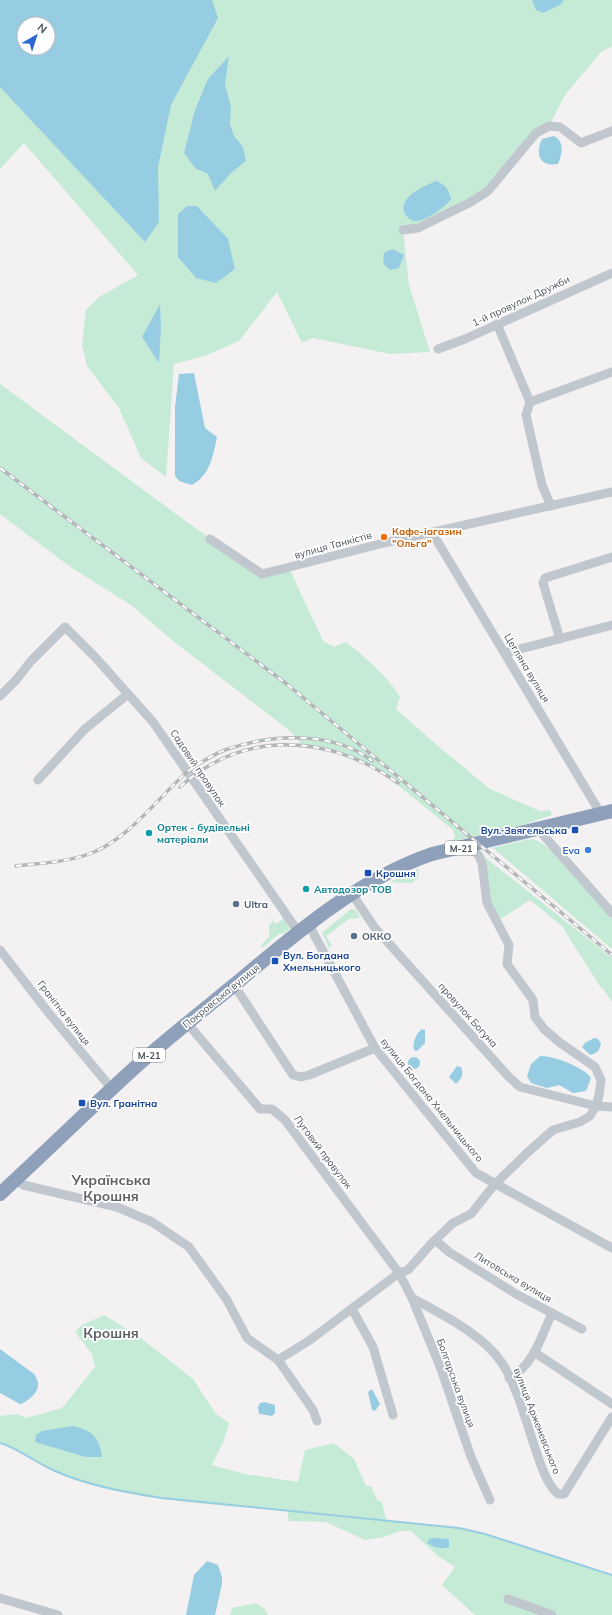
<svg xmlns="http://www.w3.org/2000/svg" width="612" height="1615" viewBox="0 0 612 1615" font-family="Mulish,sans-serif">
	<rect width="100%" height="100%" fill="#f3f1f1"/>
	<g fill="#c5ebd7" fill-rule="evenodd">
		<path d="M0,0H612V46L601,52L565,95L549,126L488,191L403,230L409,285L430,352L390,354L313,338L302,343L277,292L239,341L207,355L174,364L166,477L141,458L119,408L87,366L82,345L86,310L99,297L138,275L24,143L0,169ZM24,24H48V48H24Z"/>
		<path d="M0,384L191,525L262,574L289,568L323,641L334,647L346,642C366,658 387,675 400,697L396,709L439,747L490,789L540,811L550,810L552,815L507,830L452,841L455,837L453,830L383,773L358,761L330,751L303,746L290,731L173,641L131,605L72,568L0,514Z"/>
		<path d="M533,839C555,845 595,899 612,918V949L493,848L525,840Z"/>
		<path d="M482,855L612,958V1002L602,987L601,988L562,926L530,900L499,920L488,895L485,859Z"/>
		<path d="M418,869L419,877L412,883L390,882Z"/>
		<path d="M351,909L356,910L360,918L349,919L326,936L332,946L329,948L322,933Z"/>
		<path d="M268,915L276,924L282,920L283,916L290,928L285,933L279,934L262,948L261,945L269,937V925L273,922Z"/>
		<path d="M104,1315L138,1336L193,1379L216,1414L229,1423L224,1440L212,1465L245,1474L298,1482L305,1450L334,1443L354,1459L366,1486H371L377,1500L382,1502L386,1520L459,1528L485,1534L612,1575V1615H475L442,1585L455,1567L438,1556L411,1531H400L384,1537L365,1540L326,1522L289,1521L287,1511C219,1504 141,1502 76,1480C49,1471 27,1452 0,1443V1416L17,1414L26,1418L59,1409L63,1407L95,1367L92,1354L75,1332L82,1325Z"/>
		<path d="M256,1603L265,1609L268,1615H230L232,1608Z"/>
	</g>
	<g fill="#97cde3" fill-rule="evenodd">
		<path d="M0,0H212L218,18L171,105L158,167L159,222L145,242L0,87ZM24,24H48V48H24Z"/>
		<path d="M532,0H564L560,5L543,13L536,10Z"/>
		<path d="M229,56L225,84L231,107L230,124L234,136L243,147L246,161L232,172L215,191L208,174L195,168L184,153L195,110L208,79Z"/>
		<path d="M554,136C565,142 562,154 558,164C539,167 535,154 542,139Z"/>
		<path d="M436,181C445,184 449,190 451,199C446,207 424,222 415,221C411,221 407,217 405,214C397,197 424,186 436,181Z"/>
		<path d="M187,206H197L228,239L235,269L216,283L196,278L178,257V214Z"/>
		<path d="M392,249L404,255L399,268L390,270L383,263L384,253Z"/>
		<path d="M160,304L161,327L159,363L142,337Z"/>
		<path d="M194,373L205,428L217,437C213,456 210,475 192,485L179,481L175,476V407L179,374Z"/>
		<path d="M422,1029L425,1030V1043L417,1051L414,1050C412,1042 416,1034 422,1029Z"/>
		<path d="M594,1038L598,1039L601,1044C599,1052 597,1053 590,1055L582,1047L585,1043Z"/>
		<path d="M540,1056C552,1055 584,1067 591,1078L586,1091L573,1093L559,1085L547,1088L531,1083L527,1076L531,1064Z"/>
		<circle cx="414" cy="1063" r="6"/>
		<path d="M457,1066L461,1067C464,1074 462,1078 456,1084L449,1077Z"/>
		<path d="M0,1349L34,1374C36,1377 39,1382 38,1386C38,1393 26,1403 20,1404L0,1393Z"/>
		<path d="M372,1389L380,1404L375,1411L372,1410L368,1392Z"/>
		<path d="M264,1402L275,1405V1413L272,1416L259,1414L258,1407L260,1403Z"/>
		<path d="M73,1426C93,1431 99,1437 102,1457H86L35,1442L36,1435L42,1431Z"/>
		<path d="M433,1538L449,1539V1547C442,1550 433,1547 427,1543L429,1539Z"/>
		<path d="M207,1561L218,1565L222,1577V1584L215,1615H186L194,1575Z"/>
	</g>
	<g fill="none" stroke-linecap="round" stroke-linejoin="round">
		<path stroke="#97cde3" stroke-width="2" d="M0,1443C20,1449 36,1463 55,1471C89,1486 126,1492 162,1498L459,1528L485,1534L612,1575"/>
		<g stroke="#c1c7ce" stroke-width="9">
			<path d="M403,230L418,228L471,202L488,191L536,133L549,126L560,127L581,143L612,131"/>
			<path d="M497,324L530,402L526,415L542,485L551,506"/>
			<path d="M438,349L465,339L612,273"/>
			<path d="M530,402L612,372"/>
			<path d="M433,534L601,814"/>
			<path d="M210,539L262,574L384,543L612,492"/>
			<path d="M560,639L543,583L545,578L612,557"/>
			<path d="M505,653L612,625"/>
			<path d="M0,696L16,680L31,661L65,627L95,657L153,722L299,933"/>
			<path d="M38,780L85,729L128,694"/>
			<path d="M538,829L612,913"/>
			<path d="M352,894L375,928L508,1076L520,1087L596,1106L612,1107"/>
			<path d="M309,925L375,1048L476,1173L612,1248"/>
			<path d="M0,950L48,1012L112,1089"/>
			<path d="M234,985L293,1075L301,1077L309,1075L375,1048"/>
			<path d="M187,1023L260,1109H272L285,1120L399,1273L412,1298L441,1369L471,1457L490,1500"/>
			<path d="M15,1180L23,1185L117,1207L152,1222L189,1247L227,1300L247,1338L278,1360L313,1410L317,1421"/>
			<path d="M435,1240L449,1252L516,1294L582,1329"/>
			<path d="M412,1298C441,1314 484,1335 502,1363C517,1386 528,1428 537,1454C542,1468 547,1484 558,1494H564L612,1417"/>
			<path d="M352,1309L373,1347L393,1415"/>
			<path d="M534,1352L612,1404"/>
			<path d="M278,1360L310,1340L399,1273L408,1270L431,1244L453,1223L471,1214L495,1184L528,1152L553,1130L580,1122L590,1116L596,1106L599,1095L601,1080L595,1067L559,1042L544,1029L535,1017L533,1000L507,964L509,945L487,903L482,863L479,856L470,846"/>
			<path d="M509,1378C533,1367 542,1335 552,1313"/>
			<path d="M0,1598L58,1615"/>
			<path d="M508,1599L552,1615"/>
		</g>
		<path stroke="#8ea0ba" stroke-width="14" d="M0,1194C47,1151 93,1105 141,1062C173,1034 206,1008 239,981C297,932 359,879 432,854L612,811"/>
		<g stroke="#b4b6ba" stroke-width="3.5">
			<g id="rail">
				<path d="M0,468L288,685L612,955"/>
				<path d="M180,787C244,729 330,734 398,783"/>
				<path d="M16,866C41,863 71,862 94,852C130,837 159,797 188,771C200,763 212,755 225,750C270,734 333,730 372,761"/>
			</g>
		</g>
		<use href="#rail" stroke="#fff" stroke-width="2" stroke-dasharray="6" stroke-linecap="butt"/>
	</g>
	<circle fill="#e8710a" stroke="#fff" stroke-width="1.5" cx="384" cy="537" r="4"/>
	<g fill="#1a4fb4" stroke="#fff" stroke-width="1.5">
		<rect x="571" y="826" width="8" height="8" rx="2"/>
		<rect x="364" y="869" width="8" height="8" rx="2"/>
		<rect x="271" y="957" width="8" height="8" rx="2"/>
		<rect x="78" y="1099" width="8" height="8" rx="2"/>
	</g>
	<g fill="#0f9aa8" stroke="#fff" stroke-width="1.5">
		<circle cx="149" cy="833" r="4"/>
		<circle cx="306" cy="889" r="4"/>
	</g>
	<circle fill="#3f7fe0" stroke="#fff" stroke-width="1.5" cx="588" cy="850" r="4"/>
	<g fill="#5c6f8a" stroke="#fff" stroke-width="1.5">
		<circle cx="236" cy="904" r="4"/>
		<circle cx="354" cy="936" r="4"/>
	</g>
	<g text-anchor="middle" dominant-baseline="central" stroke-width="3.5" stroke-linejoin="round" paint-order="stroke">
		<g fill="#fff" stroke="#81868d" stroke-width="1">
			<rect x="445" y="841" width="32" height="14" rx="3"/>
			<rect x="133" y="1048" width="32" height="14" rx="3"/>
		</g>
		<g font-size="9" font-weight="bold" fill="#4b525c">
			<text x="461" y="848">М-21</text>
			<text x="149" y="1055">М-21</text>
		</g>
		<g font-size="10" fill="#4b525c" stroke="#fff">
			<text transform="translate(521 301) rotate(-25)">1-й провулок Дружби</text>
			<text transform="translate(333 545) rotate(-15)">вулиця Танкістів</text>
			<text transform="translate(527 668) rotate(59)">Цегляна вулиця</text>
			<text transform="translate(198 768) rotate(56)">Садовий провулок</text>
			<text transform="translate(221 996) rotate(-39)">Покровська вулиця</text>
			<text transform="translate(64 1013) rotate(52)">Гранітна вулиця</text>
			<text transform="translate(468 1015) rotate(48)">провулок Богуна</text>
			<text transform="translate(432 1100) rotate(51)">вулиця Богдана Хмельницького</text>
			<text transform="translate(323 1152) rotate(53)">Луговий провулок</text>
			<text transform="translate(513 1277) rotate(31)">Литовська вулиця</text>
			<text transform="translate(456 1383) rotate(70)">Болгарська вулиця</text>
			<text transform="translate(537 1421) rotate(69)">вулиця Арженевського</text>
		</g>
		<g font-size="10" font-weight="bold" fill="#c56008" stroke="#fff" text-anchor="start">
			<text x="392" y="531">Кафе-іагазин<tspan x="392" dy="12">"Ольга"</tspan></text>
		</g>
		<g font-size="10" font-weight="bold" fill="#0d838f" stroke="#fff" text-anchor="start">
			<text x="157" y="827">Ортек - будівельні<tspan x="157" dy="12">матеріали</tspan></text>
			<text x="314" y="889">Автодозор ТОВ</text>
		</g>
		<g font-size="10" font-weight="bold" fill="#164399" stroke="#fff" text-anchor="start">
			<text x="567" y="830" text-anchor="end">Вул. Звягельська</text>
			<text x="376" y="873">Крошня</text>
			<text x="283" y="955">Вул. Богдана<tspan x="283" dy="12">Хмельницького</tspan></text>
			<text x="90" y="1103">Вул. Гранітна</text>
		</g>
		<g font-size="10" font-weight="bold" fill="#366cbe" stroke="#fff" text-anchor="end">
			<text x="580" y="850">Eva</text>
		</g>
		<g font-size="10" font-weight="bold" fill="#4e5e75" stroke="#fff" text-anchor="start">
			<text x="244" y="904">Ultra</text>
			<text x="362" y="936">ОККО</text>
		</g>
		<g font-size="14" font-weight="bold" fill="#5e6165" stroke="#fff">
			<text x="111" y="1180">Українська<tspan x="111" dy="16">Крошня</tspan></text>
			<text x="111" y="1333">Крошня</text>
		</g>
	</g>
	<g transform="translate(36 36) rotate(39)"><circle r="19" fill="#ffffff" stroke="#b7babe"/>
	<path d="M0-3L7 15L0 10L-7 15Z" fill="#2d67d1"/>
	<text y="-6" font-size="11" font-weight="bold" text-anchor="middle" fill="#4b525c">N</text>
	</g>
</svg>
